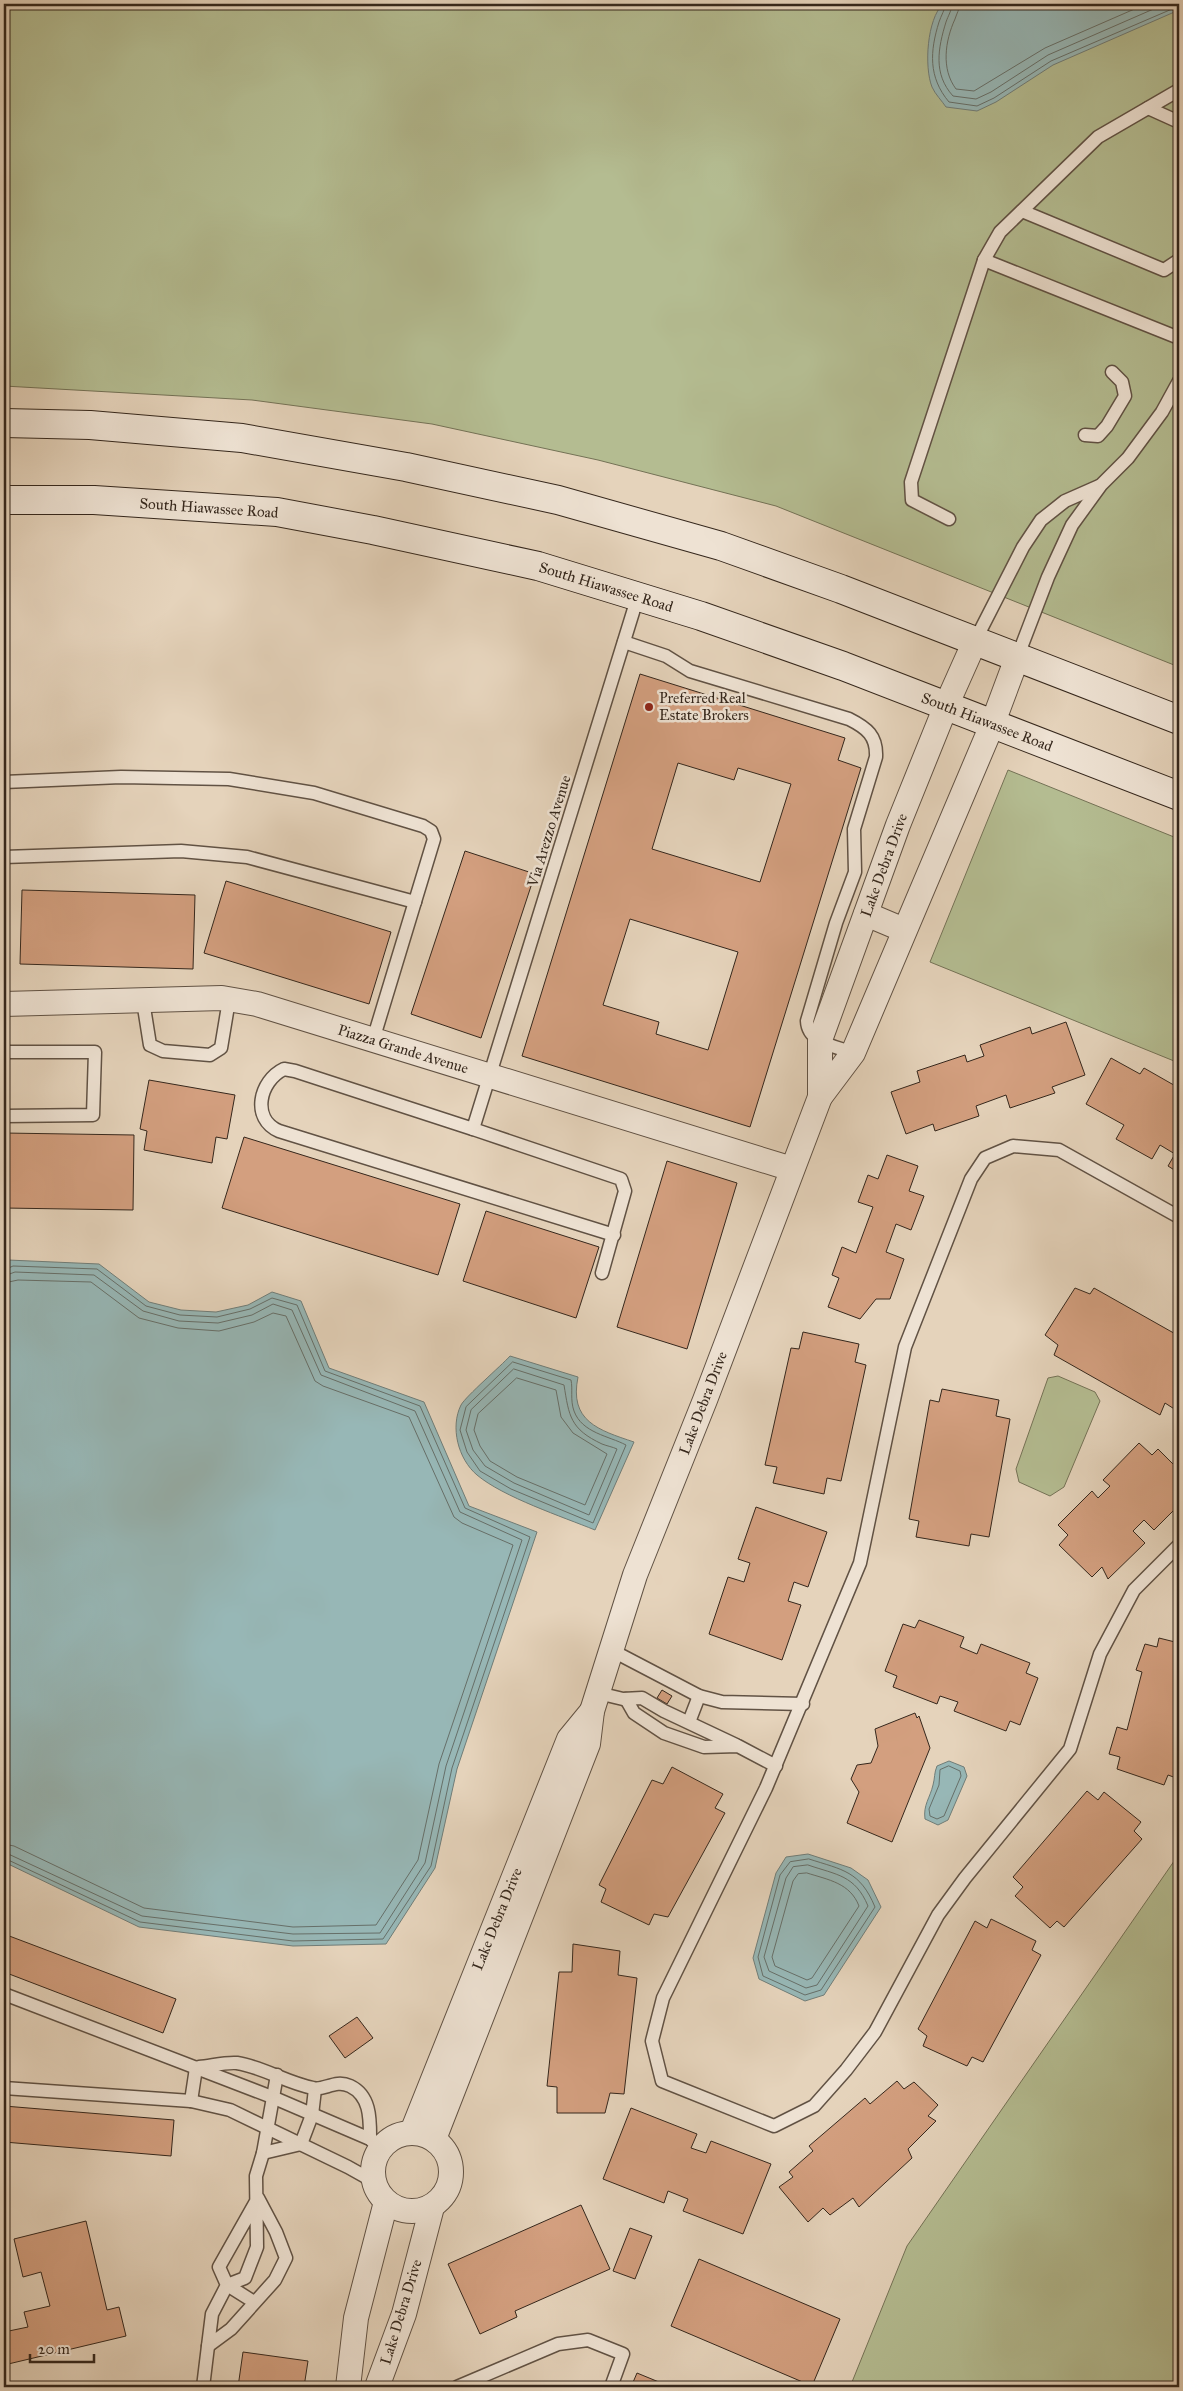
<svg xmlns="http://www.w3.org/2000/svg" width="1183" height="2391" viewBox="0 0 1183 2391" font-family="'IM FELL Great Primer',serif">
	<rect width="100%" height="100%" fill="#e5d3bb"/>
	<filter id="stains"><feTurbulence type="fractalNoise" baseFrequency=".004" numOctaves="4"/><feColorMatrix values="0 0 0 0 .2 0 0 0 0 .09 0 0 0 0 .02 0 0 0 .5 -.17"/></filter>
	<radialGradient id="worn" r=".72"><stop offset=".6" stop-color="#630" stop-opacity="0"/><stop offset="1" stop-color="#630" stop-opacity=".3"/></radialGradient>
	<g fill="#b4bc91" stroke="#747256">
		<path d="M4,4H1179V667L776,506L598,460L432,424L252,400L4,386Z"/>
		<path d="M1008,770L1179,839V1063L930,962Z"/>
		<path d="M1058,1376L1095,1392L1100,1401L1064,1487L1050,1496L1019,1482L1016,1469L1048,1378Z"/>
		<path d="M1179,1854V2387H850L907,2246Z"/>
	</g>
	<g fill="#97b7b6" stroke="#707d78">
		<path d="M943,4H1179V10L1053,65L996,102L977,111L946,107C942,101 935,94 932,87C924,67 927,19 943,4Z"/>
		<path d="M8,1260L99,1264L149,1302L181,1310L216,1312L248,1305L272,1292L301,1301L329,1368L424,1402L469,1506L537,1532L457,1769L435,1868L386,1944L293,1946L139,1927L4,1862V1268Z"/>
		<path d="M510,1356L578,1377C569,1421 598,1430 634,1442L595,1530C563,1517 503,1497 477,1475C458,1459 450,1427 461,1405C466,1396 501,1366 510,1356Z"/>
		<path d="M949,1761L964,1767L967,1776L948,1820L938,1825L925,1819C923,1805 930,1798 933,1785C935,1778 934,1773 937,1766Z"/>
		<path d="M808,1854L851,1868L868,1880L881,1907L824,1995L805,2001L759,1979L753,1958L776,1873L786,1857Z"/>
	</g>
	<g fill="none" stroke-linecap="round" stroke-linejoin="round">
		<g stroke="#666f69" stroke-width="1">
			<path d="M946,4C945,9 941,16 939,22C930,51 928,77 949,102L977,106L994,98L1051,61L1179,6"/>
			<path d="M952,4C952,10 948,16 946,22C938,48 933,74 953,96L976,99L991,92L1048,55L1165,4"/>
			<path d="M960,4C959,10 957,13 955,19C945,41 941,69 956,89L974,91L1045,48L1146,4"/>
			<path d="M4,1270L13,1266L97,1269L146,1306L180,1315L217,1317L250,1309L272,1298L297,1305L325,1371L420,1406L465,1508L530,1537L452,1768L431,1866L383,1939L293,1941L140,1922L4,1858"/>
			<path d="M4,1276L15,1272L94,1275L143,1311L179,1321L218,1323L252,1315L273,1304L292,1310L321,1375L415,1411L460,1512L522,1540L446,1766L425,1863L380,1933L293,1934L142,1916L4,1852"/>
			<path d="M4,1283L18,1280L91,1282L139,1318L178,1328L219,1331L254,1322L273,1313L286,1316L315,1381L323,1386L409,1417L454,1517L462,1523L513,1545L439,1764L418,1860L376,1925L293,1927L144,1908L14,1846L4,1844"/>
			<path d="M513,1362L571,1380C573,1389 570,1400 574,1411C582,1433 609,1436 626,1445L593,1523L511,1489L480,1471L467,1452L460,1430L466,1407Z"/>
			<path d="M514,1369L564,1385C569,1416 570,1429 602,1444C607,1446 613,1447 617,1449L589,1515L514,1483L485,1466L473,1450L466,1430L471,1410Z"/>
			<path d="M517,1378L556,1390L561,1417L573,1433L607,1454L585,1505L517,1477L490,1461L480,1446L474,1430L478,1414Z"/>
			<path d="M949,1766L960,1771L961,1776L944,1816L937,1819L930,1816L929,1809L939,1785L940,1770Z"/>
			<path d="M809,1859C843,1870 860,1871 875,1907L821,1990L805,1995L763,1976L758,1957L780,1875L790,1862Z"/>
			<path d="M808,1865C837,1875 855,1875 868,1906L817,1985L806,1988L769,1971L764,1957L786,1878L793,1867Z"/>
			<path d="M807,1873C829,1880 850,1883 859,1906L812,1978L807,1980L775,1966L772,1957L793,1881L798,1874Z"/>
		</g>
	</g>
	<g fill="#d39f7f" stroke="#35271c" fill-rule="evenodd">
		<path d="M640,674L845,738L838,760L861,768L750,1127L522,1056ZM678,763L734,780L738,768L791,784L760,882L652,849ZM630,919L738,952L708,1050L656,1034L659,1022L603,1005Z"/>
		<path d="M465,851L535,874L481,1038L411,1014Z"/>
		<path d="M226,881L391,932L369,1004L204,953Z"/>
		<path d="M22,890L195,895L193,969L20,964Z"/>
		<path d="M1066,1022L1085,1075L1052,1087L1055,1093L1010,1108L1006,1095L976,1106L979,1116L935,1131L933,1124L906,1134L891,1092L920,1082L917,1071L965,1055L967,1062L984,1056L980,1045L1030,1027L1032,1034Z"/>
		<path d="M1111,1058L1140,1074L1144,1068L1179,1088V1173L1168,1166L1175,1154L1160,1145L1152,1159L1116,1139L1124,1125L1086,1104Z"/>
		<path d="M149,1080L235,1095L227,1139L216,1137L212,1163L144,1150L147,1131L140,1129Z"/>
		<path d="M4,1133L134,1135L133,1210L4,1208Z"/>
		<path d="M244,1137L460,1204L438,1275L222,1208Z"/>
		<path d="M887,1155L918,1166L909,1191L924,1196L911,1230L896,1224L886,1252L904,1259L890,1299H876L860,1319L828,1307L839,1278L832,1275L842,1247L856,1253L873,1207L858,1202L868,1175L878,1179Z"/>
		<path d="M667,1161L737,1183L687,1349L617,1327Z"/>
		<path d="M486,1211L599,1247L576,1318L463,1281Z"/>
		<path d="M1075,1288L1090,1294L1094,1288L1179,1336V1412L1165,1403L1160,1415L1054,1355L1058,1345L1045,1335Z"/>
		<path d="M803,1332L859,1344L855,1362L866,1365L841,1481L827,1478L824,1494L773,1483L777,1467L765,1465L791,1348L799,1349Z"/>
		<path d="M942,1389L999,1400L996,1416L1010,1419L989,1537L971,1534L969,1546L916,1537L919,1521L909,1519L930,1400L939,1402Z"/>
		<path d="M1139,1443L1152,1455L1158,1449L1179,1470V1505L1154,1530L1144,1520L1133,1531L1145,1543L1108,1579L1102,1567L1092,1577L1059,1545L1068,1535L1058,1525L1092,1491L1098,1498L1110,1486L1103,1480Z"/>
		<path d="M756,1507L827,1532L808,1587L794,1582L788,1601L801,1605L782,1660L709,1634L728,1577L744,1582L750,1563L738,1559Z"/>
		<path d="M919,1620L964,1637L960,1647L977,1654L981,1644L1030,1663L1026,1673L1038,1678L1020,1725L1010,1721L1006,1731L954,1711L958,1702L940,1696L937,1704L893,1687L897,1676L885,1671L903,1624L915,1628Z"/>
		<path d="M1159,1638L1179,1643V1779L1168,1775L1164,1785L1117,1769L1120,1757L1109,1754L1117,1727L1127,1730L1142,1672L1136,1670L1145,1644L1157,1647Z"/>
		<path d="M662,1690L672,1696L667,1704L657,1698Z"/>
		<path d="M915,1713L917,1718L919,1716L930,1748L892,1842L847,1823L859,1792L851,1779L857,1765L871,1763L878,1746L875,1729Z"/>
		<path d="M672,1767L723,1794L715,1808L725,1813L668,1917L654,1914L649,1925L601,1902L606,1889L599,1885L652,1780L663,1784Z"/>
		<path d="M1087,1791L1098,1800L1104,1792L1141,1822L1134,1831L1142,1839L1064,1927L1057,1921L1050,1928L1015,1896L1023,1887L1013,1877Z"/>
		<path d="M991,1919L1036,1941L1032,1950L1041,1955L983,2062L972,2057L967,2066L923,2046L927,2036L918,2029L975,1921L987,1928Z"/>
		<path d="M4,1934L176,1999L163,2033L4,1972Z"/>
		<path d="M573,1944L620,1951L618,1975L637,1978L624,2094L610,2093L605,2113H557V2087L547,2086L559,1972H572Z"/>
		<path d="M357,2017L373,2038L345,2058L329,2036Z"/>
		<path d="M897,2081L904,2089L914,2082L938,2105L928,2116L936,2121L908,2149L912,2158L859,2207L853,2198L830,2215L823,2208L808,2222L779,2187L793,2177L789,2172L813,2151L809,2146L865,2098L870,2104Z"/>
		<path d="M4,2106L174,2120L171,2156L4,2142Z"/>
		<path d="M631,2108L697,2134L691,2148L706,2153L711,2141L771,2164L743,2234L683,2211L688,2199L668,2191L664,2203L603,2179Z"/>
		<path d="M581,2205L610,2269L515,2311L517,2317L480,2334L448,2264Z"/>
		<path d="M86,2221L107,2310L119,2307L126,2336L4,2365V2332L28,2327L24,2312L50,2306L41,2272L23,2277L14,2239Z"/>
		<path d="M630,2228L652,2236L635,2279L613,2271Z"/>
		<path d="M699,2259L840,2319L812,2386L671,2326Z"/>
		<path d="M243,2352L308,2361L304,2387H238Z"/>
		<path d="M637,2373L671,2387H631Z"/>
	</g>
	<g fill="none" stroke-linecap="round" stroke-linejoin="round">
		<g stroke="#615244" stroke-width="15">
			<g id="lane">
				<path d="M1148,108L1179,122"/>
				<path d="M1022,211L1164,270L1179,260"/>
				<path d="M984,260L1179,338"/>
				<path d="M1085,435L1098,436L1107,426L1125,396L1122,382L1112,372"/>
				<path d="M949,519L912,500L911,482L984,260L1000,232L1098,137L1179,90"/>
				<path d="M975,641L1023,547L1041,520L1065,501L1099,486"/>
				<path d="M624,642L666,656L690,671L849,719C867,728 877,736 876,757L854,829L855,872L836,923L807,1021C808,1043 835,1046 853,1053"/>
				<path d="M1017,658L1048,577L1072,525L1101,485L1128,458L1162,412L1179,381"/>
				<path d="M4,782L121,777L229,779L314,793L423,826L431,831L434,839L373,1040"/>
				<path d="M4,857L181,851L247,857L415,902"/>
				<path d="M143,1001L150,1045L163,1051L210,1055L221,1048L229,1000"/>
				<path d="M4,1052H95L93,1115L4,1116"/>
				<path d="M473,1129L295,1071L284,1069C259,1081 251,1119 279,1131L614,1235"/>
				<path d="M1179,1217L1059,1150L1013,1146L985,1158L971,1179L905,1347L860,1563L766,1788L663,1998L652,2041L662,2081L774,2126L814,2106L846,2070L875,2032L938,1915L965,1878L1070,1749L1100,1654L1134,1590L1179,1545"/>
				<path d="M602,1273L625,1191L621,1179L473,1129L638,596"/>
				<path d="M611,1650L699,1696L722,1702L803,1704"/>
				<path d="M598,1693L623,1699L642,1698L664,1711L736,1745"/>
				<path d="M626,1699L634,1713L664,1733L704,1747L738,1746L776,1766"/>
				<path d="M689,1722L699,1696"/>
				<path d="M4,1994L272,2097L370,2139L380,2148"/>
				<path d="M199,2067C211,2066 225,2062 237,2063C263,2067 287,2083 313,2088C324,2091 335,2079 350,2086C371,2096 370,2120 370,2139"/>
				<path d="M4,2088L191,2101L230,2110L348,2167L373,2181"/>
				<path d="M191,2101L196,2068"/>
				<path d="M301,2144L312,2115L315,2089"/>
				<path d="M263,2153L301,2144"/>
				<path d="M254,2302L227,2285L219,2267L258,2198L276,2232L286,2258L275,2280L231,2329L208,2346L212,2314L227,2285L245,2278L257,2247L256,2176L263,2153L277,2075"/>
				<path d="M203,2387L208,2346"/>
				<path d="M457,2387L558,2344L588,2340L623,2354L611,2387"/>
			</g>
		</g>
		<g stroke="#615244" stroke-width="26">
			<g id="street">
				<path d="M866,914L904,930"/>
				<path d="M4,1004L222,998L257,1004L792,1169"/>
				<path d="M820,1097V1040L898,825L946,706L975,641"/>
				<path d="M412,2132L569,1739L592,1711"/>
				<circle cx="412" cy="2172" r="39"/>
				<path d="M434,2139L588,1744L592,1711L635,1575L705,1400L820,1097L853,1053L992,725L1017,658"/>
				<path d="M348,2387L356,2318L386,2202"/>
				<path d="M377,2387L404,2314L432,2207"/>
			</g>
		</g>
		<g stroke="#35271c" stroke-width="30">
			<g id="secondary">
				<path d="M4,423L90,425L242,438L406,467L558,500L721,546L841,589L1179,720"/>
				<path d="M4,500H94L277,512L373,530L538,566L701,616L843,666L1179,796"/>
			</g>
		</g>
		<use href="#lane" stroke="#eee2d3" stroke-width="12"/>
		<use href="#street" stroke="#eee2d3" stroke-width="24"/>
		<use href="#secondary" stroke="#eee2d3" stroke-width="28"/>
	</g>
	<circle fill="#8f2418" stroke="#eee2d3" stroke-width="2" cx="649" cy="707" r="5"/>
	<g text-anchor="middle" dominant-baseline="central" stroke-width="5" stroke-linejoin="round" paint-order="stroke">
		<g font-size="15" fill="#35271c" stroke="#eee2d3">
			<text transform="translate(209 508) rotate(4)">South Hiawassee Road</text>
			<text transform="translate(606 587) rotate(17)">South Hiawassee Road</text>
			<text transform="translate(987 722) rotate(21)">South Hiawassee Road</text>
			<text transform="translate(549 831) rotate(-73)">Via Arezzo Avenue</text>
			<text transform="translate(884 865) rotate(-70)">Lake Debra Drive</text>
			<text transform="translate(403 1049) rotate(17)">Piazza Grande Avenue</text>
			<text transform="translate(703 1403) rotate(-69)">Lake Debra Drive</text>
			<text transform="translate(497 1919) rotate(-68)">Lake Debra Drive</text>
			<text transform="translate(401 2312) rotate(-73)">Lake Debra Drive</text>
		</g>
		<g font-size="15" fill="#35271c" stroke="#eee2d3" text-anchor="start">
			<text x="659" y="698">Preferred Real<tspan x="659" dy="17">Estate Brokers</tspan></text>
		</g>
	</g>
	<rect width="1183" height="2391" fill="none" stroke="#e5d3bb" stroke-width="20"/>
	<rect x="5" y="5" width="1173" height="2381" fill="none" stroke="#35271c" stroke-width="2.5"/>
	<rect x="10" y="10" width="1163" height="2371" fill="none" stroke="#35271c"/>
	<path d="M30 2354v8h64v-8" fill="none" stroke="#35271c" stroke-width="2.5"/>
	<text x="38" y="2354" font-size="15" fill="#35271c" stroke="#eee2d3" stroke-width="4" paint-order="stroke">20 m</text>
	<rect width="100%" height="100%" filter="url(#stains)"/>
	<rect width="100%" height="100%" fill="url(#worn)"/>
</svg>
